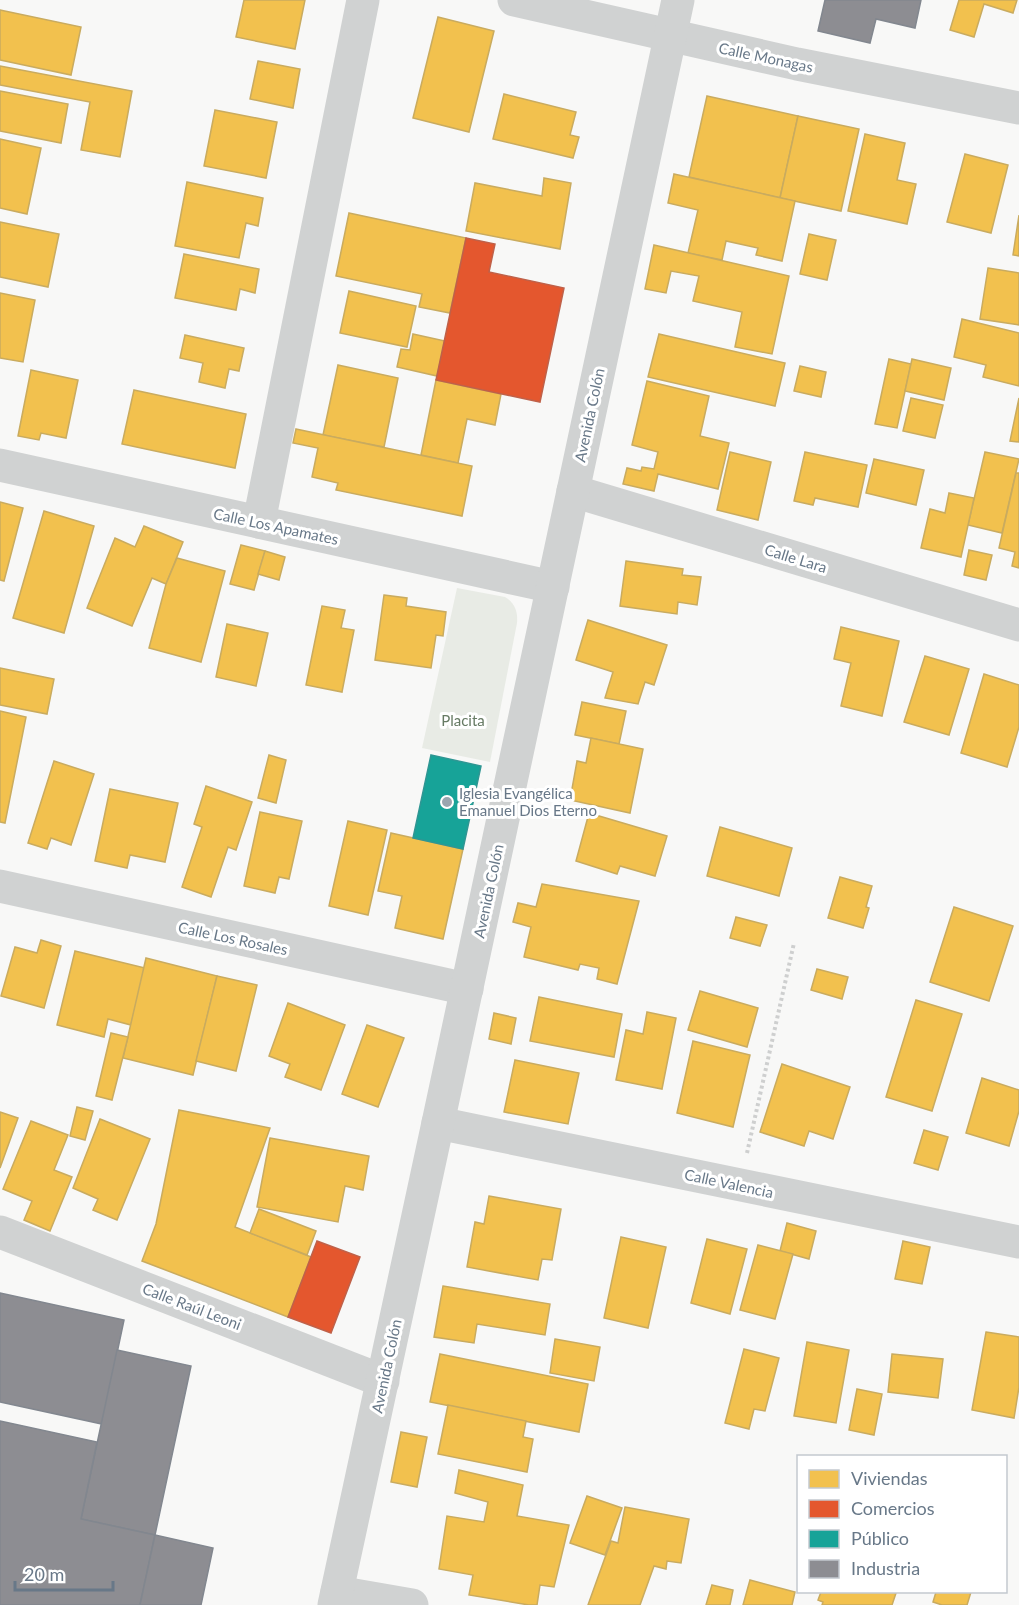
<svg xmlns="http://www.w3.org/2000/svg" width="1019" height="1605" viewBox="0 0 1019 1605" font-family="Lato,sans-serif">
	<rect width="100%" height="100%" fill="#f8f8f7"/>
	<path fill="#e8ebe5" d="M457,588L505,597C515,603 518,612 517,623L490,762L422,748Z"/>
	<g fill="#f2c14e" stroke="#c9ab5f" stroke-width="1.5">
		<path d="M244,0H305L295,49L236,37Z"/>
		<path d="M959,0H1017L1013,13L984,4L974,37L950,30Z"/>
		<path d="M0,10L81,27L71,75L0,60Z"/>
		<path d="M438,17L494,31L469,132L413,118Z"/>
		<path d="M258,61L300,69L293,108L250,99Z"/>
		<path d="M0,66L132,91L120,157L81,150L90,102L0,85Z"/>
		<path d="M0,91L68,104L61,143L0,131Z"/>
		<path d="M504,94L576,112L570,135L579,137L573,158L493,139Z"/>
		<path d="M707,96L798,116L780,198L689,177Z"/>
		<path d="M215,110L277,122L266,178L204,166Z"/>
		<path d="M798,116L859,129L841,211L780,198Z"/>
		<path d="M865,134L905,143L897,180L916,184L907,224L848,211Z"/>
		<path d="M0,139L41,148L27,214L0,208Z"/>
		<path d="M965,154L1008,165L991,233L947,222Z"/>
		<path d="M674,174L795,201L782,261L756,255L758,248L726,241L722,260L688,253L698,210L668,203Z"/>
		<path d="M544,178L571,183L560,249L466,231L475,183L542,196Z"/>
		<path d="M187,182L263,198L258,226L246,223L239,258L175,246Z"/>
		<path d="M349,213L466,238L450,313L419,307L422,294L336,276Z"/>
		<path d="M1019,215V256L1013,255Z"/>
		<path d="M0,222L59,234L48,287L0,277Z"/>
		<path d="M809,234L836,240L827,280L800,274Z"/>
		<path d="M654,245L789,276L772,354L735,347L742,312L693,301L699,276L671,271L666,293L645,289Z"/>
		<path d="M184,254L259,269L255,293L240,289L236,310L175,298Z"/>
		<path d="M988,268L1019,273V325L980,319Z"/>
		<path d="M349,291L416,306L407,347L340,333Z"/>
		<path d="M0,293L35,300L23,362L0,358Z"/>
		<path d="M962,319L1019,333V386L983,377L986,365L954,357Z"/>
		<path d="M413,334L445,341L437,376L397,367L401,349L410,350Z"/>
		<path d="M659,334L785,363L775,406L648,377Z"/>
		<path d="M185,335L244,348L239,371L229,369L225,388L199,382L203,363L180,358Z"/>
		<path d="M889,359L911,364L897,428L875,424Z"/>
		<path d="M912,359L951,368L944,400L905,391Z"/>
		<path d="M338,365L398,378L384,447L323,435Z"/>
		<path d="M800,366L826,372L821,397L794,391Z"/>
		<path d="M31,370L78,380L66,438L41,433L39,440L18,436Z"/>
		<path d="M436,380L501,394L495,425L467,419L458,463L421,455Z"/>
		<path d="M647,381L709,396L700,436L729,443L718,489L658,474L654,491L623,484L627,468L641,471L642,467L654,469L658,452L632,445Z"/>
		<path d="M134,390L246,414L235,468L122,444Z"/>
		<path d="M911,398L943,405L935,438L903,431Z"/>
		<path d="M1019,398V442L1010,441Z"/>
		<path d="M296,429L472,466L462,516L336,490L338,483L312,477L318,448L293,443Z"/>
		<path d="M730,452L771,462L758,520L717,510Z"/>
		<path d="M805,452L867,465L858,507L815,498L813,505L794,501Z"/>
		<path d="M985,452L1019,459L1002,533L968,525Z"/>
		<path d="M874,459L924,470L916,505L866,493Z"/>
		<path d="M1016,473H1019V568L1012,566L1015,552L999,548Z"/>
		<path d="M949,493L974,498L961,557L921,548L930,509L945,513Z"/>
		<path d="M0,502L23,508L4,581L0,580Z"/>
		<path d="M44,511L94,526L64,633L13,618Z"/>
		<path d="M144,526L183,542L166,584L152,578L132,626L87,608L115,538L135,547Z"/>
		<path d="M241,545L265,551L254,590L230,584Z"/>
		<path d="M969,550L992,555L986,580L964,575Z"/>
		<path d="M265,551L285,557L279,580L258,574Z"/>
		<path d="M177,558L225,571L201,662L149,648L166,584Z"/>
		<path d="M626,561L683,569L682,575L701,577L697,605L678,602L677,614L620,606Z"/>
		<path d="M384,595L407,598L406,606L446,612L443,636L436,635L431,668L375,660Z"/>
		<path d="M322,606L345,610L341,628L354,630L342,692L306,685Z"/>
		<path d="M588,620L667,645L654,685L645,682L638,704L605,698L613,672L576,660Z"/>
		<path d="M227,624L268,633L256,686L216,677Z"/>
		<path d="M841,627L899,641L882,716L841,706L851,663L834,659Z"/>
		<path d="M925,656L969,669L949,735L904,722Z"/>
		<path d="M0,668L54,679L47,714L0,705Z"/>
		<path d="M984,674L1019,685V727L1007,767L961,753Z"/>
		<path d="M582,702L626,711L619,744L575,735Z"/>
		<path d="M0,711L26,717L5,823L0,822Z"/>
		<path d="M591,738L643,749L630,813L570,800L577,761L586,763Z"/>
		<path d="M269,755L286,760L276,803L258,798Z"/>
		<path d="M54,761L94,774L71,845L51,838L47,849L28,843Z"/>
		<path d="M206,786L252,802L236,850L228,847L211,897L182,887L202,827L194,824Z"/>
		<path d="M110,789L178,803L165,862L130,855L127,868L95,861Z"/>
		<path d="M260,812L302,821L289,879L279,877L275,893L244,886Z"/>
		<path d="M589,813L667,836L655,876L620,866L617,874L576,861Z"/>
		<path d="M348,821L387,830L368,915L329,906Z"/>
		<path d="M720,827L792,848L779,896L707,876Z"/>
		<path d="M391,833L463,849L443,939L395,928L402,896L378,891Z"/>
		<path d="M840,877L872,886L866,907L869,908L863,928L828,918Z"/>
		<path d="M542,884L639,901L617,984L597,979L599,968L580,964L578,970L524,957L531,927L513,922L518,903L536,907Z"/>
		<path d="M954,907L1013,926L989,1001L930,982Z"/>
		<path d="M736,917L767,925L760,946L730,938Z"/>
		<path d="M41,940L61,946L44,1008L1,996L15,947L37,953Z"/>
		<path d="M75,951L145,968L131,1025L108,1019L104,1037L57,1025Z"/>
		<path d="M146,958L217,976L193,1075L123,1058Z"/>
		<path d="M817,969L848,977L842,999L811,990Z"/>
		<path d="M217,976L257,985L236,1071L196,1061Z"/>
		<path d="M700,991L758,1008L747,1047L688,1030Z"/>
		<path d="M539,997L622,1014L614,1057L530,1041Z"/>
		<path d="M916,1000L962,1014L932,1111L886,1097Z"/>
		<path d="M288,1003L345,1025L321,1090L285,1077L290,1064L269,1056Z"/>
		<path d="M647,1012L676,1018L662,1089L616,1080L626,1030L643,1034Z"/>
		<path d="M494,1013L516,1018L511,1044L489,1039Z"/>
		<path d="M367,1025L404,1038L378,1107L342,1094Z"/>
		<path d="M111,1033L128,1037L112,1100L96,1096Z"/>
		<path d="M693,1041L750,1055L733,1127L677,1113Z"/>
		<path d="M515,1060L579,1073L568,1124L504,1112Z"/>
		<path d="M782,1064L850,1087L833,1139L809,1131L804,1146L760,1132Z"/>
		<path d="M982,1078L1019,1090V1111L1009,1146L966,1133Z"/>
		<path d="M77,1107L93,1111L85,1140L70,1136Z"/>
		<path d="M179,1110L270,1128L235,1227L311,1257L288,1317L142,1261L156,1224Z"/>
		<path d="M0,1112L18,1118L0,1168Z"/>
		<path d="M100,1119L150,1139L117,1220L93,1210L98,1199L73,1188Z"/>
		<path d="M31,1121L68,1135L54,1170L72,1177L50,1231L24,1220L32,1201L3,1189Z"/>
		<path d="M924,1130L948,1137L938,1170L914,1163Z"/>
		<path d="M270,1138L369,1156L363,1190L345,1186L338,1222L257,1207Z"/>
		<path d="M489,1196L561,1209L552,1260L542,1259L538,1280L467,1267L475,1222L484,1224Z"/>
		<path d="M259,1209L316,1231L307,1255L250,1233Z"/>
		<path d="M787,1223L816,1231L809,1259L780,1251Z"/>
		<path d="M621,1237L666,1247L648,1328L604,1318Z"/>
		<path d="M707,1239L747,1249L730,1314L691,1303Z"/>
		<path d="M903,1241L930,1247L922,1284L895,1279Z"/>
		<path d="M758,1245L793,1254L775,1319L740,1310Z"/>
		<path d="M443,1286L550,1304L545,1335L477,1324L474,1343L434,1337Z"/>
		<path d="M986,1332L1019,1337V1387L1014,1418L972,1410Z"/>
		<path d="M555,1339L600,1347L594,1381L550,1373Z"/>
		<path d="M807,1342L849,1350L836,1423L794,1416Z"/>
		<path d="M744,1349L779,1358L765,1411L754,1409L749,1429L725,1423Z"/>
		<path d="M440,1354L588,1384L579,1432L430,1402Z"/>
		<path d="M892,1354L943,1359L938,1398L888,1392Z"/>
		<path d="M857,1389L882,1394L874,1435L849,1430Z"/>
		<path d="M448,1405L526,1421L523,1437L533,1439L527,1472L438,1454Z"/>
		<path d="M401,1432L427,1437L417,1487L391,1482Z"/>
		<path d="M459,1470L523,1485L517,1516L569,1525L554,1587L540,1585L537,1605H529L469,1595L473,1575L439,1569L447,1516L484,1522L488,1502L455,1493Z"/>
		<path d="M587,1496L622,1508L605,1555L570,1543Z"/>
		<path d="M625,1507L689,1519L681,1563L667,1561L666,1569L654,1566L640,1605H588L611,1541L618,1543Z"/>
		<path d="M750,1580L795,1592L792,1605H743Z"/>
		<path d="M712,1585L733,1590L730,1605H706Z"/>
		<path d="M821,1592H890L896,1593L892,1605H822L823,1602L818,1600Z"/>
		<path d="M936,1592H971L967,1605H942L933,1602Z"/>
	</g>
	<g fill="#e4572e" stroke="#bf6149" stroke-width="1.5">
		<path d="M466,238L495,244L489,272L564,288L540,402L436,380Z"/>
		<path d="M317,1241L360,1257L331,1333L288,1317Z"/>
	</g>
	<path fill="#17a398" stroke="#2f9693" stroke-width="1.5" d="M431,755L481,766L463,849L413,838Z"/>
	<g fill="#8d8d92" stroke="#82878f" stroke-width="1.5">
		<path d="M825,0H921L915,28L876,19L870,43L818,31Z"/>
		<path d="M0,1293L124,1320L102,1424L0,1402Z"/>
		<path d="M117,1350L191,1366L155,1535L81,1519Z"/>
		<path d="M0,1421L97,1442L81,1519L155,1535L140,1605H0Z"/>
		<path d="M155,1535L213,1548L201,1605H140Z"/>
	</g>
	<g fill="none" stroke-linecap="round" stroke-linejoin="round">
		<path stroke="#cecfcf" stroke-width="4" stroke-dasharray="3 3" stroke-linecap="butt" d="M747,1153L794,943"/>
		<g stroke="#d0d2d2" stroke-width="33">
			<path d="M514,0L797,64L1019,108"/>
			<path d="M0,465L553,587"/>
			<path d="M573,491L1019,625"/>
			<path d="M259,522L363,0"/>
			<path d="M0,886L467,989"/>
			<path d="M438,1123L1019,1242"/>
			<path d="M0,1232L383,1381"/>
			<path d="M337,1592L412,1605"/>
			<path d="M334,1605L438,1123L678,0"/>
		</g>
	</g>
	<circle fill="#9aa5af" stroke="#fff" stroke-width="2" cx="447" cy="802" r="6"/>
	<g text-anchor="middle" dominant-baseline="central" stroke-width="6" stroke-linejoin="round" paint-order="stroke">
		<g font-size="15" fill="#687888" stroke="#fff">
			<text transform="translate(766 57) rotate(12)">Calle Monagas</text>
			<text transform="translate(589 415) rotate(-78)">Avenida Colón</text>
			<text transform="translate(276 526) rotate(12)">Calle Los Apamates</text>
			<text transform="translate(796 558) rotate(17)">Calle Lara</text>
			<text transform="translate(488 891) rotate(-78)">Avenida Colón</text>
			<text transform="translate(233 938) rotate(12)">Calle Los Rosales</text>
			<text transform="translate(729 1183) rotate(12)">Calle Valencia</text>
			<text transform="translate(192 1306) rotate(21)">Calle Raúl Leoni</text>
			<text transform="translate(386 1366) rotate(-78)">Avenida Colón</text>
		</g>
		<g font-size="15" fill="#667a63" stroke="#fff">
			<text x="463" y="720">Placita</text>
		</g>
		<g font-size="15" fill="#687888" stroke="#fff" text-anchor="start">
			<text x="459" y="793">Iglesia Evangélica<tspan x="459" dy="17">Emanuel Dios Eterno</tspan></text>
		</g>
	</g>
	<rect x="797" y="1455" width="210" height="138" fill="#ffffff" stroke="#c3c9cf" stroke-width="1.5"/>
	<rect x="809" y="1470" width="30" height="18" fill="#f2c14e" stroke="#c3c9cf" stroke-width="1.5"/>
	<text x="851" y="1485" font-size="18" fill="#687888">Viviendas</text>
	<rect x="809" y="1500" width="30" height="18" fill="#e4572e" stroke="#c3c9cf" stroke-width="1.5"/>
	<text x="851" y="1515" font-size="18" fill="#687888">Comercios</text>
	<rect x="809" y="1530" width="30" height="18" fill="#17a398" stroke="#c3c9cf" stroke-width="1.5"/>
	<text x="851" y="1545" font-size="18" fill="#687888">Público</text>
	<rect x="809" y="1560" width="30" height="18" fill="#8d8d92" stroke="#c3c9cf" stroke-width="1.5"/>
	<text x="851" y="1575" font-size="18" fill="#687888">Industria</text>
	<path d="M15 1581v9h98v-9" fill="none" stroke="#687888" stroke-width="3"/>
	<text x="24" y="1581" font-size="18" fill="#687888" stroke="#ffffff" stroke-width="4.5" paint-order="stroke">20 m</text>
</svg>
